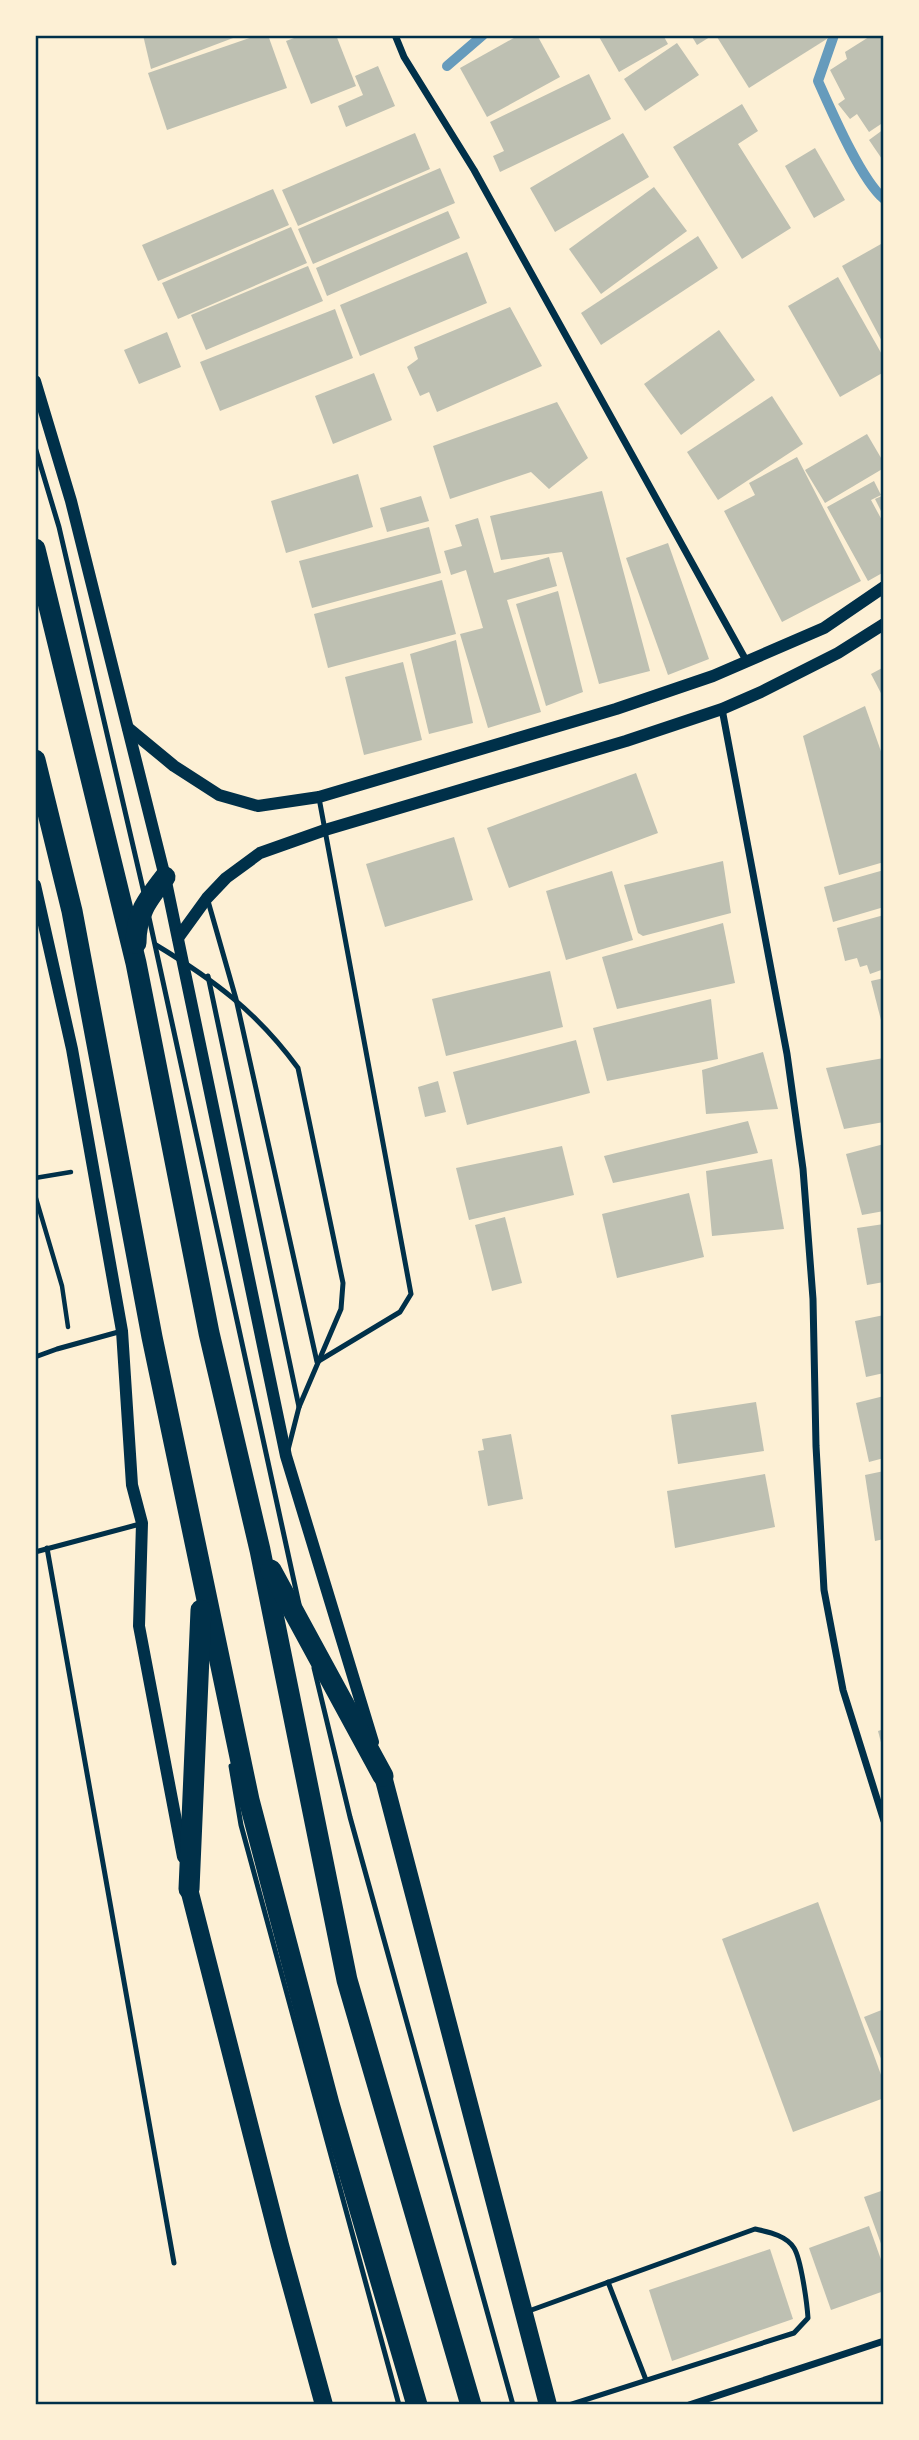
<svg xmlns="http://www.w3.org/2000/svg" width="919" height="2440" viewBox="0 0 919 2440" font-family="Ubuntu,sans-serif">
	<rect width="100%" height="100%" fill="#fdf0d5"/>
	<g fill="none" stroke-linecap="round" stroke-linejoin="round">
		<g stroke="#669bbc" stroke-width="10">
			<path d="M834,35L818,81C831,110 861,180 884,199"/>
			<path d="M447,66L483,35"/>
		</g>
	</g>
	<g fill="#bec0b2">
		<path d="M143,35H241L151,69Z"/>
		<path d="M258,35H268L287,88L167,130L148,73Z"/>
		<path d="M302,35H336L356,86L311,104L286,41Z"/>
		<path d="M519,35H537L560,77L487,117L460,68Z"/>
		<path d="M598,35H663L668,44L619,72Z"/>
		<path d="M691,35H713L697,45Z"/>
		<path d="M720,35H829L830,37L749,88L717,37Z"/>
		<path d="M872,35H884V122L869,132L857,114L850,119L838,104L845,99L830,70L847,59L845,52Z"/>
		<path d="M677,43L699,75L645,111L624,79Z"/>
		<path d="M378,66L395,106L346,127L338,106L363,95L355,76Z"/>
		<path d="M589,74L611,119L500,172L493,156L504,151L490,122Z"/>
		<path d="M742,104L758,131L738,144L791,228L742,259L673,147Z"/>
		<path d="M884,129V162L869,140Z"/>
		<path d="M415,133L430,169L298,226L282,190Z"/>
		<path d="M623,133L649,177L555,232L530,188Z"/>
		<path d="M815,148L845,200L814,218L785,166Z"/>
		<path d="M440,168L455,203L313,264L298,229Z"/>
		<path d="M654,187L687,231L601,294L569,249Z"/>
		<path d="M273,189L289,225L158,281L142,245Z"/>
		<path d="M448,211L460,238L327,296L316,268Z"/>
		<path d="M291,227L307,263L178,319L162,283Z"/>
		<path d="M698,236L718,268L601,345L581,313Z"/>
		<path d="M881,244L884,253V345L842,266Z"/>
		<path d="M467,252L487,303L360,356L340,305Z"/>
		<path d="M308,266L323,301L206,350L191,315Z"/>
		<path d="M838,277L884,358V372L840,397L788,306Z"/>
		<path d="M510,307L542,366L437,412L429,392L420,396L407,367L418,359L414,347Z"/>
		<path d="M335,309L353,358L220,411L200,362Z"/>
		<path d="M719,330L755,380L681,435L644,384Z"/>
		<path d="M167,332L181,367L139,384L124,350Z"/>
		<path d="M374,373L392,420L333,444L315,396Z"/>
		<path d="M772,396L803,444L718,500L687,452Z"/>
		<path d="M557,402L588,458L549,489L531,472L450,499L433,446Z"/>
		<path d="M867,434L884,463V468L825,503L805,470Z"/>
		<path d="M797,457L861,581L782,622L724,511L755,495L749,483Z"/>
		<path d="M358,474L373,527L286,553L271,501Z"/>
		<path d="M874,481L881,495L871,500L884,524V572L868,581L827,507Z"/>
		<path d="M602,491L650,671L599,684L562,552L501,560L490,516Z"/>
		<path d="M884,495V517L875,499Z"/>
		<path d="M421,496L429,521L387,532L380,508Z"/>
		<path d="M478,518L494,573L549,557L557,586L507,600L541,712L488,728L460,634L483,628L466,570L451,575L444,551L462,546L455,525Z"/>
		<path d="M429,527L441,573L312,608L299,561Z"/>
		<path d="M668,543L709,659L668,675L626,558Z"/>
		<path d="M442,580L456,634L328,668L314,614Z"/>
		<path d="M558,591L583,692L546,706L516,604Z"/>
		<path d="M456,640L473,723L429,734L410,654Z"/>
		<path d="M403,662L422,740L364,755L345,677Z"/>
		<path d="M884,667V699L871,674Z"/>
		<path d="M865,706L884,760V862L839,875L803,736Z"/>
		<path d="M636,773L658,833L509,888L487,828Z"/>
		<path d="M454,837L473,900L385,927L366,864Z"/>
		<path d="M723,861L731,913L643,936L638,933L624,885Z"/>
		<path d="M884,870V907L833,922L824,887Z"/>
		<path d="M612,871L633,940L566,960L546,891Z"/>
		<path d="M884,915V969L870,974L867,965L860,967L857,958L845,961L837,928Z"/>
		<path d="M723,923L735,983L617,1009L602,957Z"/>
		<path d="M550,971L563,1027L446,1056L432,999Z"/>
		<path d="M884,978V1028H883L871,981Z"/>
		<path d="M711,999L718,1059L607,1081L593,1028Z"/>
		<path d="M576,1040L590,1093L467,1125L453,1072Z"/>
		<path d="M763,1052L778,1109L706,1114L702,1070Z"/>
		<path d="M884,1058V1122L844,1129L826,1068Z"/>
		<path d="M438,1081L446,1112L425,1117L418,1087Z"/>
		<path d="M748,1121L758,1153L613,1183L604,1156Z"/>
		<path d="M884,1144V1211L862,1215L846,1154Z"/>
		<path d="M562,1146L574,1195L469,1220L456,1168Z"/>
		<path d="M772,1159L784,1229L712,1236L706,1171Z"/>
		<path d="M689,1193L704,1257L617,1278L602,1214Z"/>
		<path d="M505,1217L522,1283L492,1291L475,1225Z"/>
		<path d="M884,1224V1282L867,1285L857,1228Z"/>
		<path d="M884,1315V1373L866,1377L855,1321Z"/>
		<path d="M884,1396V1458L869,1462L856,1403Z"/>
		<path d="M756,1402L764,1451L678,1464L671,1415Z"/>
		<path d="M511,1434L523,1499L488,1506L478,1451L484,1450L482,1439Z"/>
		<path d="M884,1471V1539L875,1541L865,1475Z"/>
		<path d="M765,1474L775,1527L675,1548L667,1491Z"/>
		<path d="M884,1729V1750H883L878,1731Z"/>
		<path d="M818,1902L884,2083V2098L793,2132L722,1939Z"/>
		<path d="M884,2009V2066L864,2017Z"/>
		<path d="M884,2190V2252L864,2197Z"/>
		<path d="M869,2226L884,2268V2291L831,2310L809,2248Z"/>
		<path d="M770,2249L793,2319L672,2361L649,2290Z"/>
	</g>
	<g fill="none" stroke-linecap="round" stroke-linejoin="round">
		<g stroke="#003049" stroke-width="4.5">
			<path d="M35,1178L71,1172"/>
			<path d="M35,1195L62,1286L68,1327"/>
		</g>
		<g stroke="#003049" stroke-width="5">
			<path d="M35,447L59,527L144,893"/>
			<path d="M208,901L236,999L317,1362L400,1312L411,1294L319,798"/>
			<path d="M148,913L299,1604"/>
			<path d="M156,945C214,980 257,1012 298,1068L343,1283L341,1309L299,1407L288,1450"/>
			<path d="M208,976L299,1407"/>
			<path d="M35,1357L57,1349L122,1331"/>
			<path d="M47,1548L174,2263"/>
			<path d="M35,1552L140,1524"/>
			<path d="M314,1668L350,1817L513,2405"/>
			<path d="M231,1766L241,1825L399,2405"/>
			<path d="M608,2282L646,2380"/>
			<path d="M526,2312L755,2229C768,2232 786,2235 794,2248C801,2259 807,2303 808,2318L794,2333L569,2405"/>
		</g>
		<g stroke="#003049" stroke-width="7">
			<path d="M395,35L404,57L474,170L747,662"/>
			<path d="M722,709L787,1054L803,1169L813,1299L816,1446L824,1590L843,1690L884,1821"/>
			<path d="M689,2405L884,2341"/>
		</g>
		<g stroke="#003049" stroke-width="12">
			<path d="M35,381L71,501L165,877L286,1456L373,1742"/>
			<path d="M128,728L174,766L219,795L258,806L319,797L616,709L713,676L824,628L884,587"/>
			<path d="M35,885L72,1049L122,1331L132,1485L142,1523L139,1626L183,1857"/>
			<path d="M178,938L207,898L226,878L260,853L325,830L626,741L722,709L761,692L838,653L884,624"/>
		</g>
		<g stroke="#003049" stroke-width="18">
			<path d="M383,1776L548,2405"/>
			<path d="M189,1889L280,2245L324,2405"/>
		</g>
		<g stroke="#003049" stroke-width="21">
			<path d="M35,549L136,963L209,1333L260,1550L347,1980L471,2405"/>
			<path d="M35,760L72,911L152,1337L249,1800L329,2104L417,2405"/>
			<path d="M136,943C136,914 147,900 165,877"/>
			<path d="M271,1570L383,1776"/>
			<path d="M189,1889L201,1610"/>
		</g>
	</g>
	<rect width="919" height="2440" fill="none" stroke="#fdf0d5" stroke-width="74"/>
	<rect x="37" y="37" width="845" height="2366" fill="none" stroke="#003049" stroke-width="2.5"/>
</svg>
